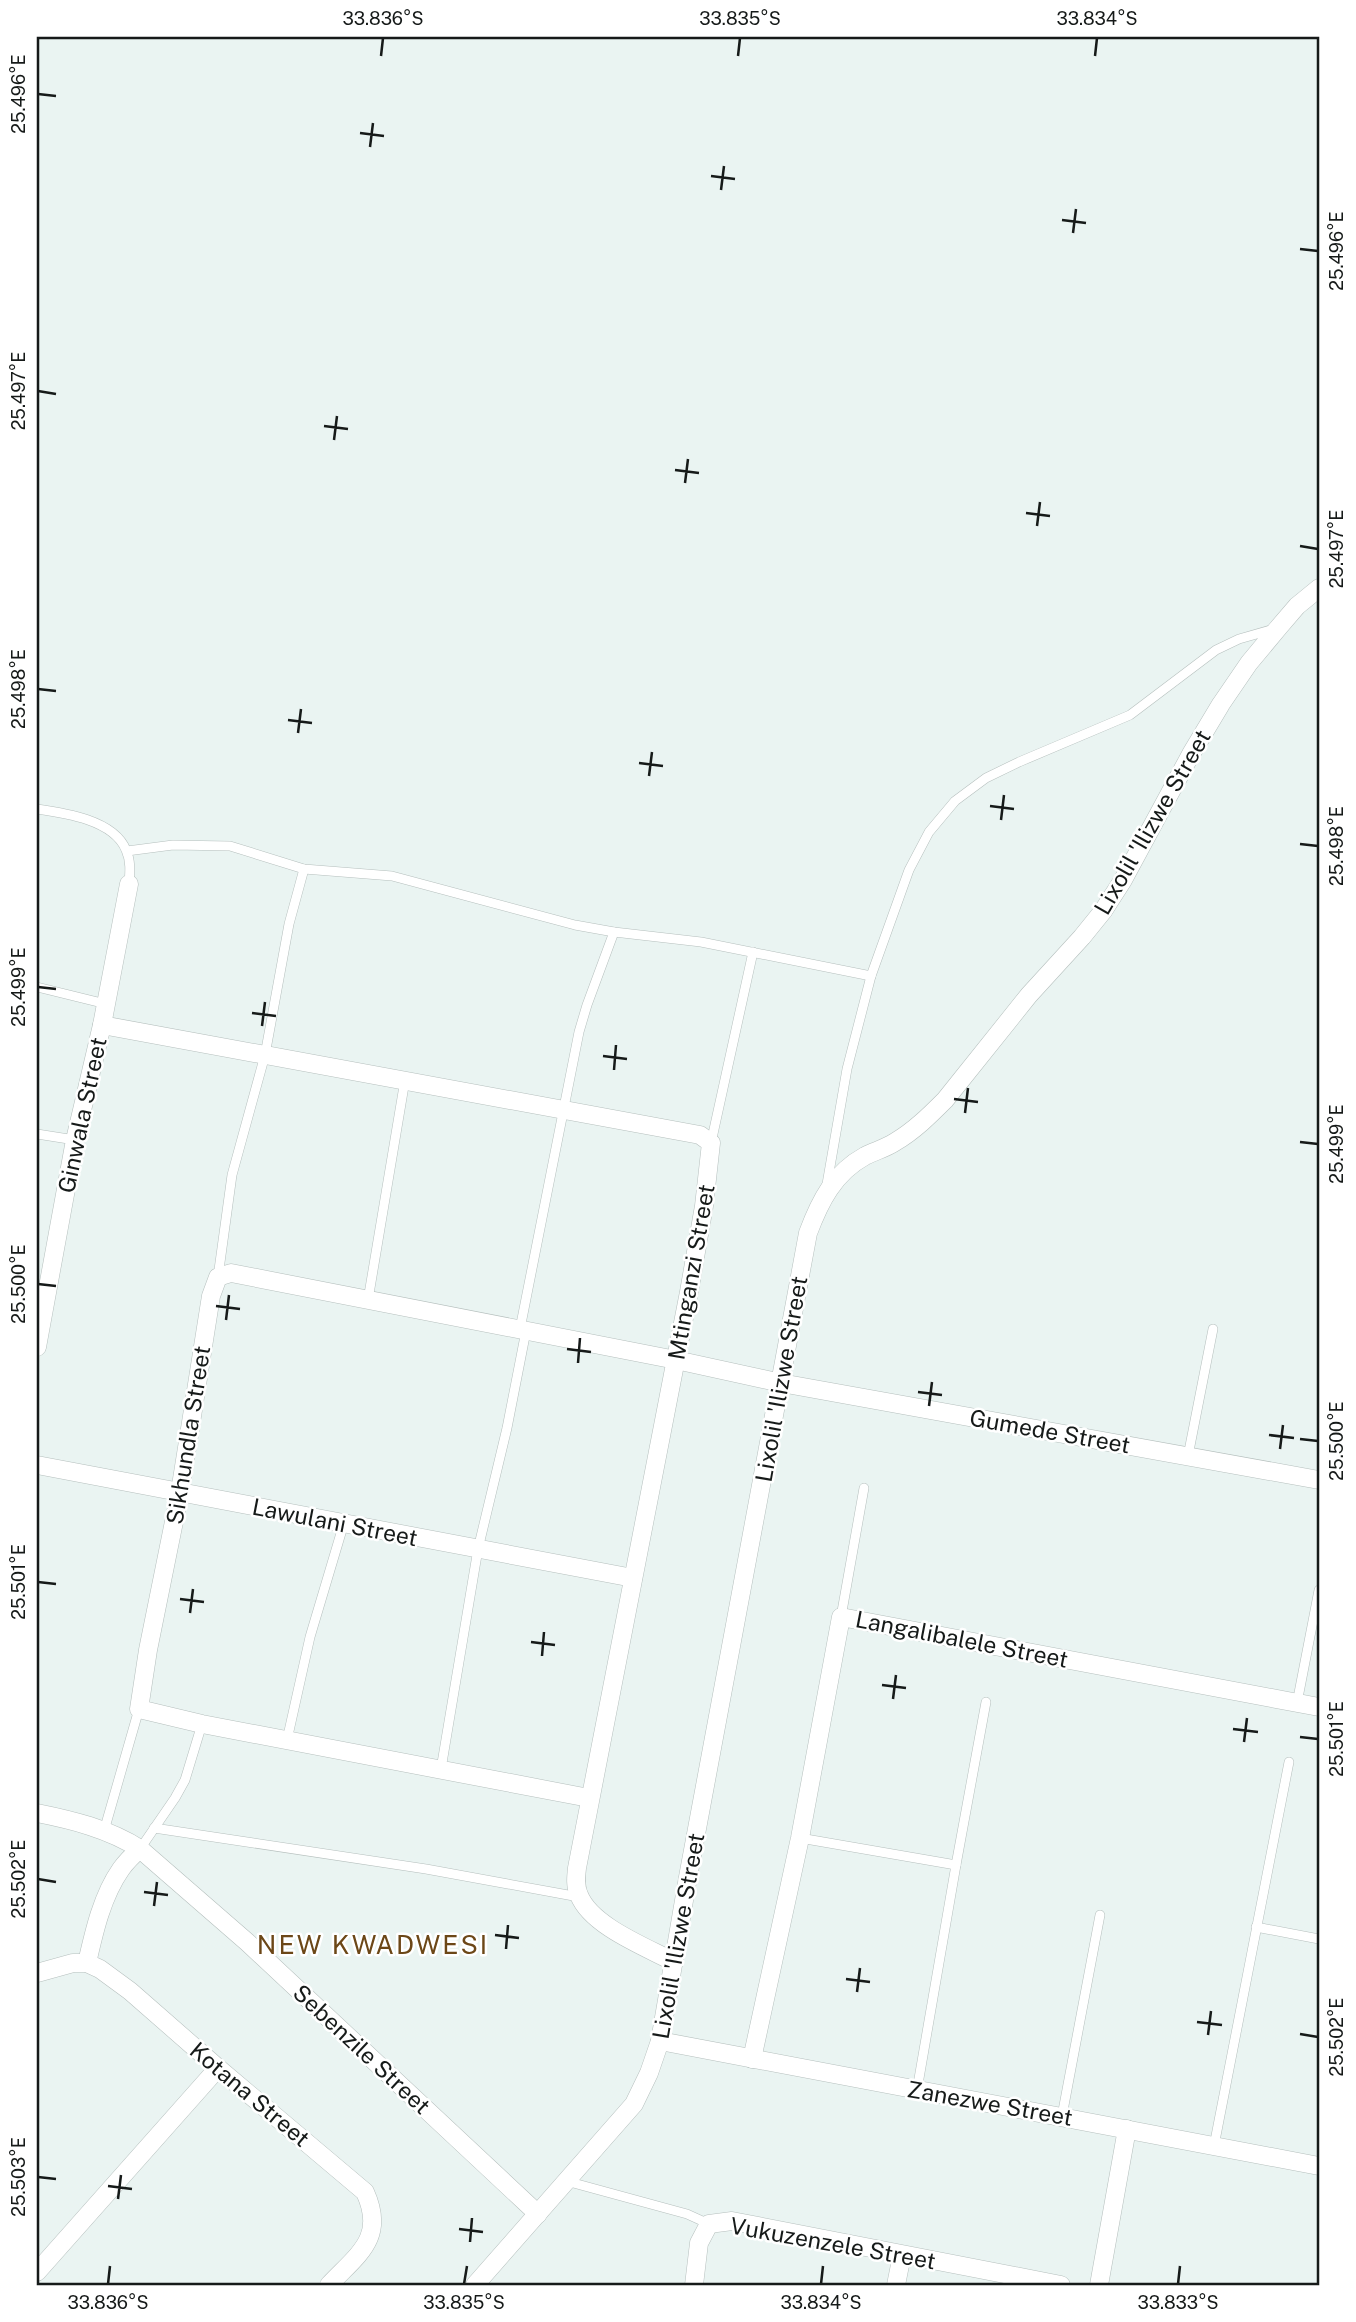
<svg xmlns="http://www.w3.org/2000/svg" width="1356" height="2322" viewBox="0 0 1356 2322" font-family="'Public Sans',sans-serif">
	<rect width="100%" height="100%" fill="#eaf4f2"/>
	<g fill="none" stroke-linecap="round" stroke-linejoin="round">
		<g stroke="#b5bfbd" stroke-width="10">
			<g id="lane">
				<path d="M37,809C65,813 114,820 126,850C131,861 130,872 129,884"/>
				<path d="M127,851L173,845L230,846L304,869L392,876L575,925L614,932L701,942L871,976"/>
				<path d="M37,987L106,1004"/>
				<path d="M37,1134L75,1140"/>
				<path d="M711,1143L753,952"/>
				<path d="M827,1184L847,1069L871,976L909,870L929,832L955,801L986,778L1019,762L1130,715L1216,650L1239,639L1274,629"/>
				<path d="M218,1277L232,1175L265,1055L289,924L304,869"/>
				<path d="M368,1300L405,1080"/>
				<path d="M520,1329L579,1032L587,1005L614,932"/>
				<path d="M1188,1456L1213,1329"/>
				<path d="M841,1617L864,1488"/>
				<path d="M1297,1703L1319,1590"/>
				<path d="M287,1740L310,1637L344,1523"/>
				<path d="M441,1769L478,1549L507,1428L526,1331"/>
				<path d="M154,1828L426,1869L579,1897"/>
				<path d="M104,1831L139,1709"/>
				<path d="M800,1838L956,1865L917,2090"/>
				<path d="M140,1849L175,1798L185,1780L202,1724"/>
				<path d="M956,1865L986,1702"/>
				<path d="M1256,1927L1319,1939"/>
				<path d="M1062,2116L1100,1915"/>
				<path d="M1214,2146L1289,1762"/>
				<path d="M566,2181L687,2214L709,2224"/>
			</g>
		</g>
		<g stroke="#b5bfbd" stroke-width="19">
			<g id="street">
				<path d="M102,1025L700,1135L711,1143L704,1206L689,1292L577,1868C576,1877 575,1886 579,1895C591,1926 646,1947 674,1962"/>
				<path d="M37,1347L75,1140L102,1025L129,884"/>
				<path d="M37,1465L633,1578"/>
				<path d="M589,1798L202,1724L139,1709L148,1650L180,1492L211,1296L218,1277L231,1273L676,1360L781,1383L1319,1480"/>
				<path d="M37,1813C72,1820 109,1829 140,1849L247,1942L538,2214"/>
				<path d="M87,1963C94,1932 102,1896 121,1869C126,1862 133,1855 140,1849"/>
				<path d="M37,1973L73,1963H87L100,1969L130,1991L218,2068L365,2192C386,2238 358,2254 329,2285"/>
				<path d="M660,2041L1319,2166"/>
				<path d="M752,2059L800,1838L841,1617L1319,1707"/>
				<path d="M37,2272L218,2068"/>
				<path d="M475,2285L634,2104L649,2073L660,2041L688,1877L808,1233C820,1201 834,1173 865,1156C875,1151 886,1148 895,1142C914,1131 930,1115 945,1100L1029,995L1082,937L1103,911L1123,880L1191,754L1221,704L1249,663L1279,627L1297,606L1319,588"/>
				<path d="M694,2285L699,2243L709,2224L732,2221L1061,2285"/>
				<path d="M896,2285L902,2255"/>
				<path d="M1099,2285L1127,2129"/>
			</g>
		</g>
		<use href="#lane" stroke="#fff" stroke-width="9"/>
		<use href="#street" stroke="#fff" stroke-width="18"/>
	</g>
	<path fill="none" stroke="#161a19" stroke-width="2.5" d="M381,56L383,38M738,56L740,38M1095,56L1097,38M38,94L56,96M360,133L384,136M370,147L373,123M711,176L735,179M721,190L724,166M1062,220L1086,223M1073,233L1076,209M1300,249L1318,251M38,391L56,394M324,426L348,429M334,440L337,416M675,470L699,473M685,483L688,459M1026,513L1050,516M1037,526L1040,502M1300,546L1318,549M38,689L56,691M288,720L312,723M298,733L301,709M639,763L663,766M649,776L652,752M990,806L1014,809M1001,820L1004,795M1300,844L1318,846M38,987L56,989M252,1013L276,1016M262,1026L265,1002M603,1056L627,1059M614,1070L616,1045M954,1099L978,1102M965,1113L968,1088M1300,1142L1318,1144M38,1284L56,1286M216,1306L240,1309M226,1320L229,1295M567,1349L591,1352M578,1363L580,1338M918,1392L942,1395M929,1406L932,1382M1269,1435L1294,1438M1300,1439L1318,1441M1280,1449L1283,1425M38,1582L56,1584M180,1599L204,1602M190,1613L193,1589M531,1642L555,1645M542,1656L544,1632M882,1685L906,1688M893,1699L896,1675M1233,1729L1258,1732M1300,1737L1318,1739M1244,1742L1247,1718M38,1879L56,1882M144,1892L168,1895M154,1906L157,1882M495,1935L519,1938M506,1949L508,1925M846,1979L870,1982M857,1992L860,1968M1197,2022L1222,2025M1300,2034L1318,2037M1208,2035L1211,2011M38,2177L56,2179M108,2186L132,2189M118,2199L121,2175M459,2229L483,2232M470,2242L472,2218M108,2284L110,2266M464,2284L467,2266M821,2284L823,2266M1178,2284L1180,2266"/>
	<g text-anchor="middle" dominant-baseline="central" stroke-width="5" stroke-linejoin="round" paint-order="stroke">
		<g font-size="23" fill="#161a19" stroke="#fff">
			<text transform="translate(1152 822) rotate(-60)">Lixolil 'Ilizwe Street</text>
			<text transform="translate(82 1115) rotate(-78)">Ginwala Street</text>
			<text transform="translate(691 1272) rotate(-80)">Mtinganzi Street</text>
			<text transform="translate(781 1379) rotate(-80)">Lixolil 'Ilizwe Street</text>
			<text transform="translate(1050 1431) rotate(10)">Gumede Street</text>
			<text transform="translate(188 1435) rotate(-81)">Sikhundla Street</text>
			<text transform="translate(335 1522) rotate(11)">Lawulani Street</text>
			<text transform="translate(962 1639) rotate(11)">Langalibalele Street</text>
			<text transform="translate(678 1936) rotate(-80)">Lixolil 'Ilizwe Street</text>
			<text transform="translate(362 2049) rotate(43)">Sebenzile Street</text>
			<text transform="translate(250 2094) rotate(40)">Kotana Street</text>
			<text transform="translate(990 2103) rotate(10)">Zanezwe Street</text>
			<text transform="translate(833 2243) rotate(10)">Vukuzenzele Street</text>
		</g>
		<g font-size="26" letter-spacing="2" fill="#6c4717" stroke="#fff">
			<text x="373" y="1944">NEW KWADWESI</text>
		</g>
	</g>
	<rect width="1356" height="2322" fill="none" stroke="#ffffff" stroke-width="77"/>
	<rect x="38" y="38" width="1280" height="2246" fill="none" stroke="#161a19" stroke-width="2.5"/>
	<g font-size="18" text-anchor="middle" fill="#161a19">
		<text x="383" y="25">33.836°S</text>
		<text x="740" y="25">33.835°S</text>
		<text x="1097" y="25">33.834°S</text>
		<text transform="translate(19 94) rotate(-90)" y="6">25.496°E</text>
		<text transform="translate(1337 251) rotate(-90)" y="6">25.496°E</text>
		<text transform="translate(19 391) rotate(-90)" y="6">25.497°E</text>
		<text transform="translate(1337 549) rotate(-90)" y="6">25.497°E</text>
		<text transform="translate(19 689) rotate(-90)" y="6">25.498°E</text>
		<text transform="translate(1337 846) rotate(-90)" y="6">25.498°E</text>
		<text transform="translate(19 987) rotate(-90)" y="6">25.499°E</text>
		<text transform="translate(1337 1144) rotate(-90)" y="6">25.499°E</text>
		<text transform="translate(19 1284) rotate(-90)" y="6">25.500°E</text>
		<text transform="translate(1337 1441) rotate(-90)" y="6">25.500°E</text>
		<text transform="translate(19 1582) rotate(-90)" y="6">25.501°E</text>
		<text transform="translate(1337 1739) rotate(-90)" y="6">25.501°E</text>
		<text transform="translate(19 1879) rotate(-90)" y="6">25.502°E</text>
		<text transform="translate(1337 2037) rotate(-90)" y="6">25.502°E</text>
		<text transform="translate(19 2177) rotate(-90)" y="6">25.503°E</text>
		<text x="108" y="2309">33.836°S</text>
		<text x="464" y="2309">33.835°S</text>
		<text x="821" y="2309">33.834°S</text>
		<text x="1178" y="2309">33.833°S</text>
	</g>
</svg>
